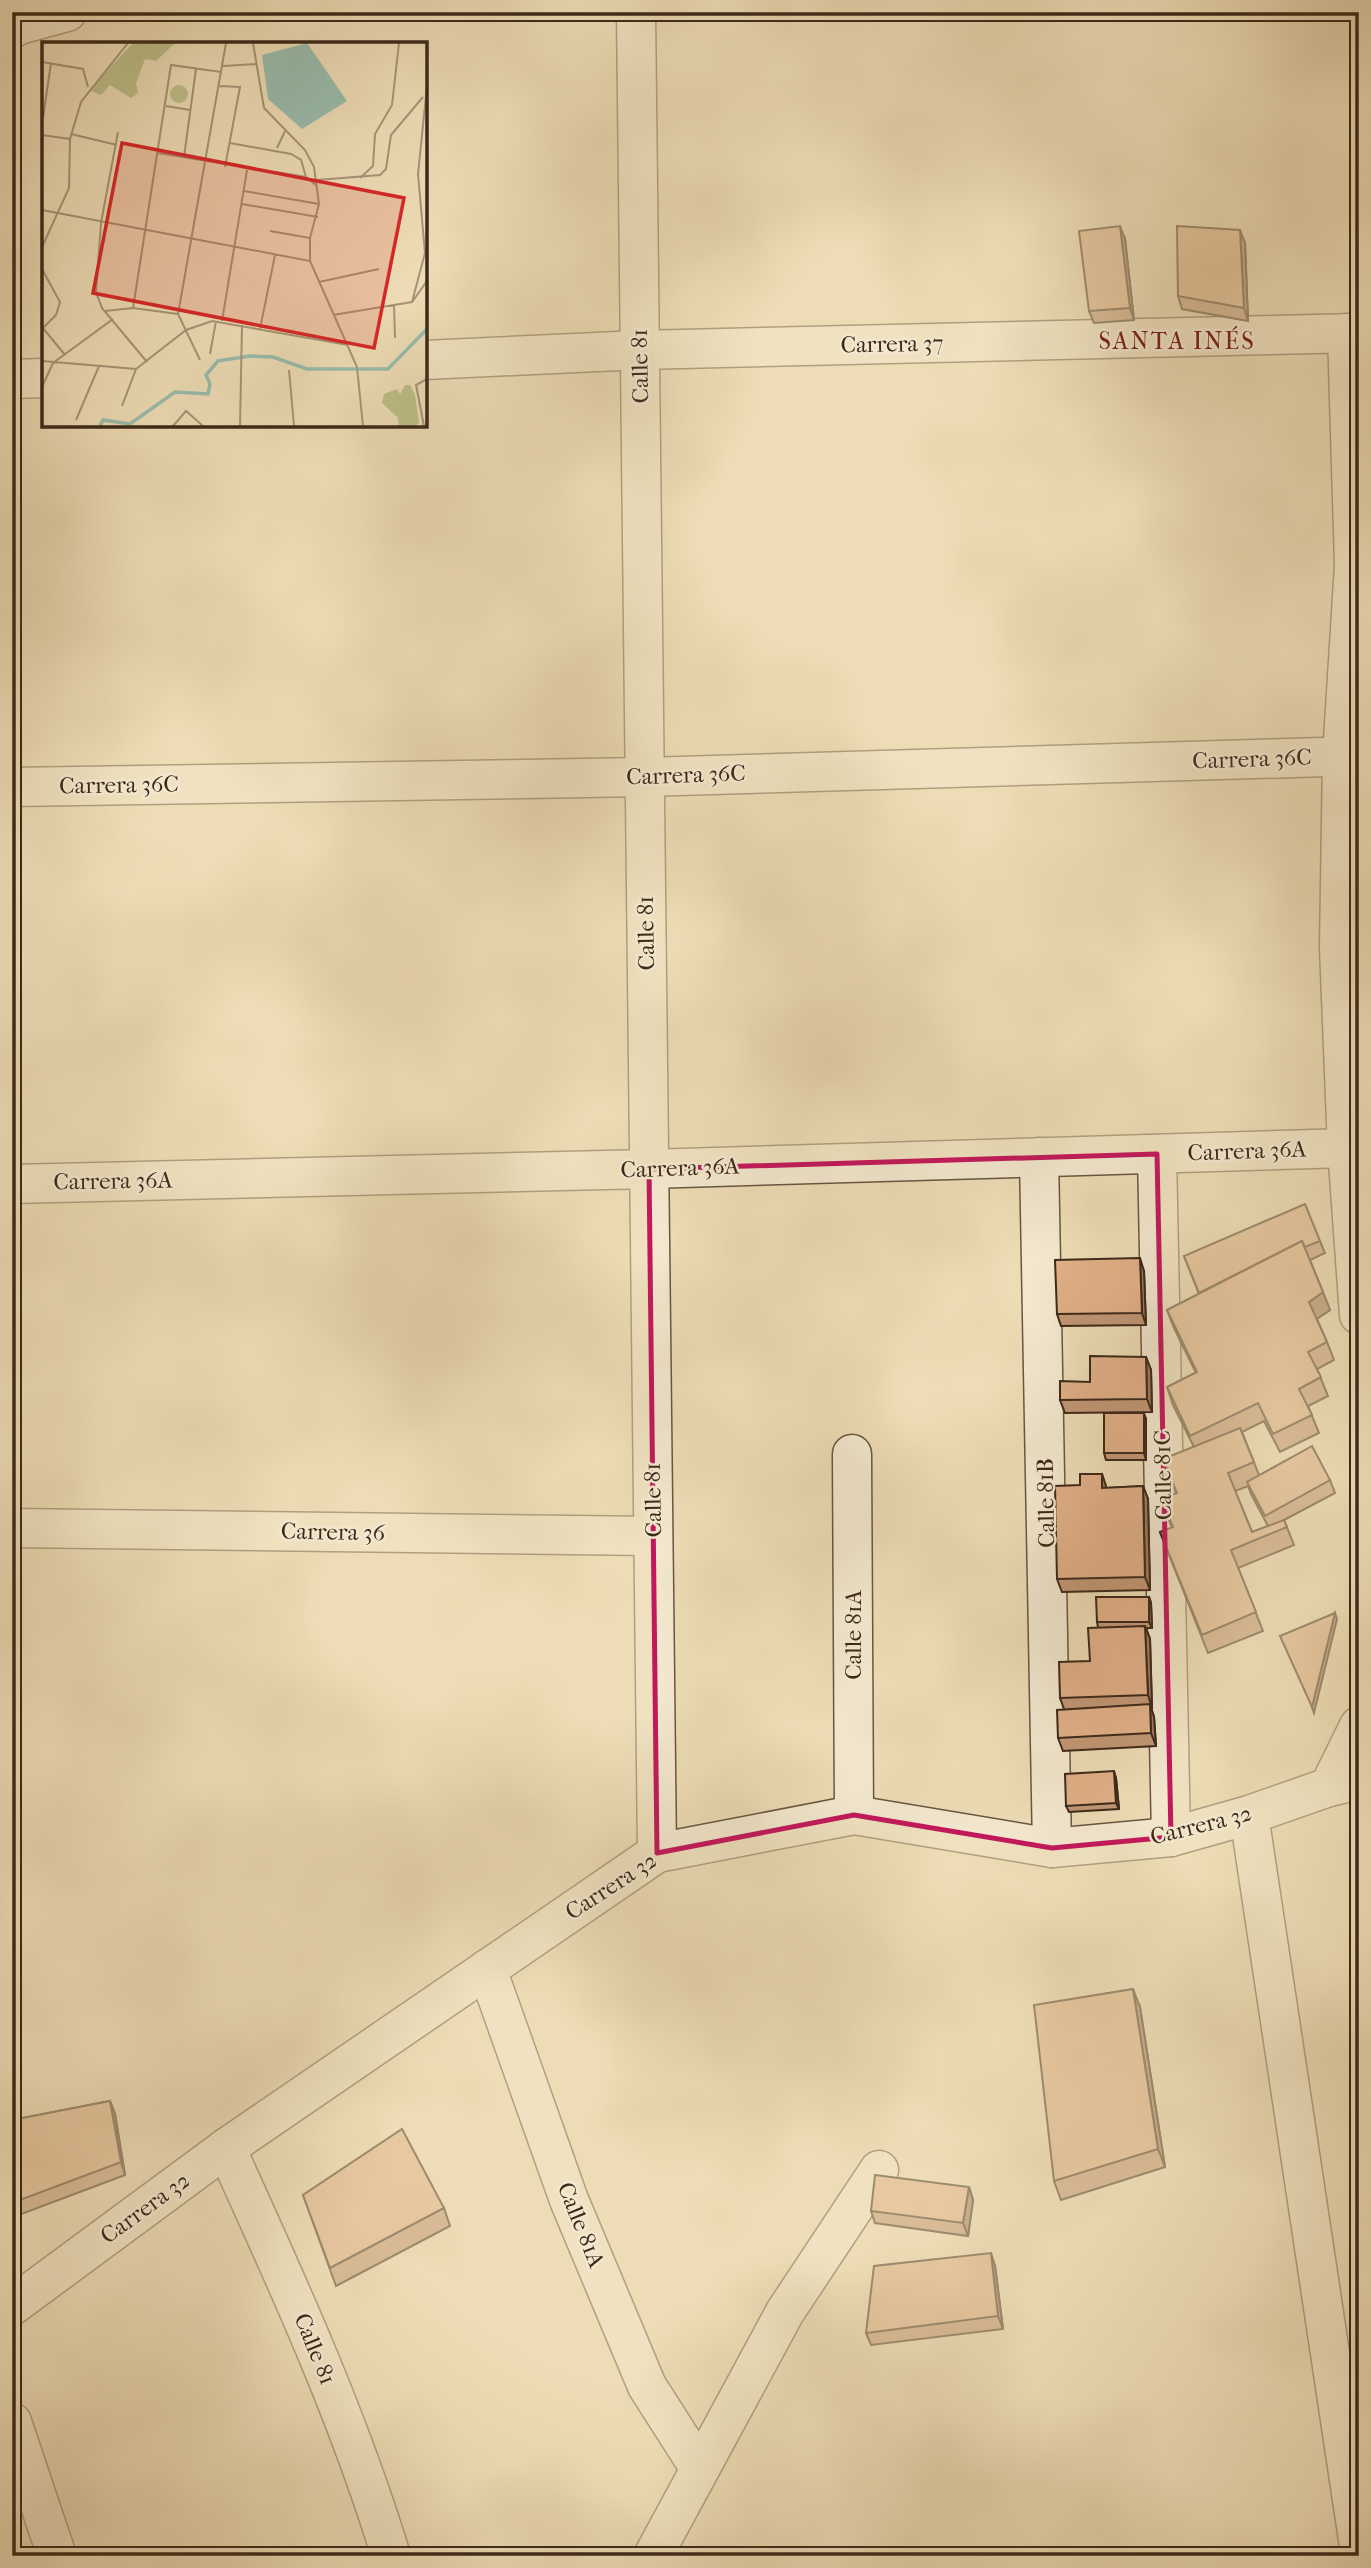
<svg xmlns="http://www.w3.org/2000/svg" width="1371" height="2568" viewBox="0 0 1371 2568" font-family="'IM FELL French Canon',serif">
	<rect width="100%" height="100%" fill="#eddcb5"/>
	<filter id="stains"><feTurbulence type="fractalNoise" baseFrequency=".00286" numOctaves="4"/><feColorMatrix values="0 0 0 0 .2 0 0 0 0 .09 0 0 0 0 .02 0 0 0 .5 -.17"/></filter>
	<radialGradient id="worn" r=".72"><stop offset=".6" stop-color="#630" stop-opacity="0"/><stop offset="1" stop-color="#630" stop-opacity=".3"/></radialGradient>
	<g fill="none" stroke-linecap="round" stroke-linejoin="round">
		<g stroke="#685641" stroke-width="41">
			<g id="minor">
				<path d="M636,12L657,1853"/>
				<path d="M12,29L19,25L67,12"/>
				<path d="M1347,333L1354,565L1342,756L1339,948L1347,1148L1359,1315"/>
				<path d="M425,360L640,350L1359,333"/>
				<path d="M12,379L44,378"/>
				<path d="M12,787L645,777L1359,756"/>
				<path d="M1157,1154L1171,1837"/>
				<path d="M1039,1157L1052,1848"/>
				<path d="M12,1184L649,1169L1347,1148"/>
				<path d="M852,1454L854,1815"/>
				<path d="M12,1528L653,1536"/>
				<path d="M1329,1787L1359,1726"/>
				<path d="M1249,1815L1359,2546"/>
				<path d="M487,1969L569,2200L647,2386L700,2469"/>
				<path d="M226,2148C287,2282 348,2415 391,2556"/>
				<path d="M12,2306L226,2148L657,1853L854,1815L1052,1848L1171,1837L1249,1815L1329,1787L1359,1780"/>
				<path d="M12,2422L57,2556"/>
				<path d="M653,2556L785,2312L879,2170"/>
			</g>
		</g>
		<use href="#minor" stroke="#f3e8cf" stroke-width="38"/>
	</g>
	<g fill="#c19674" stroke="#3c291a" stroke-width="2" fill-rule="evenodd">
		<path d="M1125,239L1134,320L1094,323L1089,311Z"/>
		<path d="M1245,243L1248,321L1182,309L1178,296Z"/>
		<path d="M1320,1241L1325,1253L1310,1260L1330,1310L1317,1319L1327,1342L1334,1360L1317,1369L1328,1396L1308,1406L1319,1433L1280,1452L1264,1421L1242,1432L1259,1475L1330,1480L1335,1493L1284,1520L1294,1545L1238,1568L1263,1631L1208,1653L1160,1532L1172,1528L1161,1499L1176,1493L1163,1459L1194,1447L1173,1405L1167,1387L1196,1373L1174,1328L1167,1310L1199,1294L1184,1256ZM1248,1486L1251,1494L1268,1526L1252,1532L1235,1491Z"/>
		<path d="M1144,1271L1146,1325L1061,1326L1057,1314Z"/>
		<path d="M1146,1357L1151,1370L1152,1412L1065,1413L1060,1400Z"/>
		<path d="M1146,1419V1460H1106L1104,1453Z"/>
		<path d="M1102,1474L1106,1488L1143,1486L1148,1499L1150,1590L1062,1592L1057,1579L1080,1485Z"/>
		<path d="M1149,1597L1151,1603L1152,1628H1146L1150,1639L1152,1708H1151L1154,1717L1156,1746L1063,1751L1058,1738L1064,1709L1060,1698L1090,1661L1098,1627L1097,1622Z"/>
		<path d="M1116,1778L1119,1809L1069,1812L1066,1806Z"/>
		<path d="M1140,2007L1165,2167L1061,2200L1054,2181Z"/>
		<path d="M110,2101L115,2114L125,2175L16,2216L12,2206V2120Z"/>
		<path d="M969,2187L973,2200L968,2236L875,2223L871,2211Z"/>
		<path d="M303,2195L444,2208L450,2226L336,2286Z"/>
		<path d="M995,2266L1003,2329L871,2345L866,2333Z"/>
	</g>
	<g fill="#9d7a5e" stroke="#3c291a" stroke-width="2">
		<path d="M1120,226L1125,239L1134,320L1130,308Z"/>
		<path d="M1240,230L1245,243L1248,321L1244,308Z"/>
		<path d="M1140,1258L1144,1271L1146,1325L1142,1313Z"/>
		<path d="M1323,1292L1330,1310L1315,1320L1309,1302Z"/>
		<path d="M1146,1357L1151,1370L1152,1412L1147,1399Z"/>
		<path d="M1144,1413L1146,1419V1460L1144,1453Z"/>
		<path d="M1102,1474L1106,1486L1107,1501L1102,1488Z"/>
		<path d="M1143,1486L1148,1499L1150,1590L1145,1577Z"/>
		<path d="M1149,1597L1151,1603L1152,1628L1149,1622Z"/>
		<path d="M1335,1613L1337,1619L1314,1713L1312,1707Z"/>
		<path d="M1145,1626L1150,1639L1152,1708L1148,1695Z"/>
		<path d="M1150,1704L1154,1717L1156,1746L1151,1733Z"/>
		<path d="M1114,1771L1116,1778L1119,1809L1116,1803Z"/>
		<path d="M1133,1989L1140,2007L1165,2167L1158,2149Z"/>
		<path d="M110,2101L115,2114L125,2175L121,2162Z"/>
		<path d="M969,2187L973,2200L968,2236L963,2223Z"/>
		<path d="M991,2253L995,2266L1003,2329L998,2316Z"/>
	</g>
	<g fill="#e0af87" stroke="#3c291a" stroke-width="2">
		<path d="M1120,226L1130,308L1089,311L1079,231Z"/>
		<path d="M1177,226L1240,230L1244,308L1178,296Z"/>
		<path d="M1305,1204L1320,1241L1305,1247L1302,1241L1199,1293L1184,1256Z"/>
		<path d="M1302,1241L1323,1292L1309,1302L1327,1342L1308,1352L1321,1377L1299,1389L1312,1415L1273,1434L1258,1403L1190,1436L1167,1387L1197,1372L1167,1310Z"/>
		<path d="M1140,1258L1142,1313L1057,1314L1055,1260Z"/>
		<path d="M1090,1356L1146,1357L1147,1399L1060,1400V1381L1090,1382Z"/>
		<rect x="1104" y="1413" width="40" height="40"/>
		<path d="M1240,1428L1254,1462L1228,1473L1252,1532L1284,1520L1287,1527L1231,1550L1256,1612L1202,1635L1160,1532L1173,1527L1161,1499L1177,1493L1163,1459Z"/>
		<path d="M1312,1446L1330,1480L1265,1516L1247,1482Z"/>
		<path d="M1080,1474H1102V1488L1143,1486L1145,1577L1057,1579L1055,1486L1080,1485Z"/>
		<path d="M1096,1597H1149V1622H1097Z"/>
		<path d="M1335,1613L1312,1707L1280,1636Z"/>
		<path d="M1145,1626L1148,1695L1060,1698L1059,1662L1090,1661L1088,1628Z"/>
		<path d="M1150,1704L1151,1733L1058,1738L1057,1710Z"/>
		<path d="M1114,1771L1116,1803L1066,1806L1065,1774Z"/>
		<path d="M1133,1989L1158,2149L1054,2181L1034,2005Z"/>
		<path d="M110,2101L121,2162L12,2203V2120Z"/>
		<path d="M402,2129L444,2208L330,2268L303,2195Z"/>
		<path d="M875,2175L969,2187L963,2223L871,2211Z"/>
		<path d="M991,2253L998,2316L866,2333L874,2266Z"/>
	</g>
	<path d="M0 0H1371V2568H0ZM1157,1154L1171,1837L1052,1848L854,1815L657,1853L649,1169Z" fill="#eddcb5" fill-opacity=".55" fill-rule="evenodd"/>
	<path fill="none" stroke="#c2185b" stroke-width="5" stroke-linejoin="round" d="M1157,1154L1171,1837L1052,1848L854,1815L657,1853L649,1169Z"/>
	<g text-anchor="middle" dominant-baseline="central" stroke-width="5" stroke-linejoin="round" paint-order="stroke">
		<g font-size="23" fill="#3c291a" stroke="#f3e8cf">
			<text transform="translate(892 344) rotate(-1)">Carrera 37</text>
			<text transform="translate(640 366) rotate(-91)">Calle 81</text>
			<text transform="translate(1252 759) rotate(-2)">Carrera 36C</text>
			<text transform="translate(686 775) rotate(-2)">Carrera 36C</text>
			<text transform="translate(119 785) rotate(-1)">Carrera 36C</text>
			<text transform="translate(646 933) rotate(-91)">Calle 81</text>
			<text transform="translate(1247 1151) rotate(-2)">Carrera 36A</text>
			<text transform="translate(680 1168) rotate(-2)">Carrera 36A</text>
			<text transform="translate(113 1181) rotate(-1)">Carrera 36A</text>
			<text transform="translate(1163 1475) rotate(-91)">Calle 81C</text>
			<text transform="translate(653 1500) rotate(-91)">Calle 81</text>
			<text transform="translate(1046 1503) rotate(-91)">Calle 81B</text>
			<text transform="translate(333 1532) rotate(1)">Carrera 36</text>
			<text transform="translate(853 1635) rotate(-90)">Calle 81A</text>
			<text transform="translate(1201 1825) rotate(-14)">Carrera 32</text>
			<text transform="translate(611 1886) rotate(-33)">Carrera 32</text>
			<text transform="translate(145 2208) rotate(-36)">Carrera 32</text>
			<text transform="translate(581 2225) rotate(68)">Calle 81A</text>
			<text transform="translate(315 2349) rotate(68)">Calle 81</text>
		</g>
		<g font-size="24" letter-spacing="2" fill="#7a1f14" stroke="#f3e8cf">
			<text x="1177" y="341">SANTA INÉS</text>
		</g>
	</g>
	<g transform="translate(42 42)">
		<rect width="385" height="385" fill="#eddcb5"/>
		<path d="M91,1H133L114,19L103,17L94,41L96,51L89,56L68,43L59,53L47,48ZM128 52a9 9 0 1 1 18 0a9 9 0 1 1-18 0ZM363,343H368L373,353L377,381L373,384H357L356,376L340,361L342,352L355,347L358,352Z" fill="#bdbf8a"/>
		<path d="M265,1L305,59L260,87L226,57L220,13Z" fill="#99bcad"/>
		<path fill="none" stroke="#99bcad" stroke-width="3.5" d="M58,384L61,378L88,382L133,350L166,352L168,342L164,333L176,319L208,314L231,315L265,327H346L385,287"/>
		<path fill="none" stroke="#a69477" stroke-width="2" d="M211,1L222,66L263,108L272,125L277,162L268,196V219L315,325L321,384M0,20L41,27L46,45M181,24L215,22M177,44L198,45L183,125M124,64L148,68M1,76L9,21M76,90L59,181L54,250L60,266L105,320M29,92L75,103M0,93L28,97M188,101L249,112L259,118L264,135M235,106L244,87M116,111L264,135L275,144M142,115L154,27M318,136L331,124L333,92L350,63L357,1M275,138L338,133L344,127L349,93L381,55M202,149L277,162M200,162L276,175M0,168L268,219M228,189L268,196M0,205L27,146L28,97L39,60L86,1M0,227L18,260L14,273L0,287M277,240L337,227M370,260L383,211L376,132L385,44M352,262L353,296M91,266L129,23L179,30M63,269L91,266L136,272M291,273L370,260L385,239M180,279L205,128M1,286L23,313M218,287L233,213M168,312L174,279M158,318L136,272L184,1M0,319L94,327L144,288L170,279L306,303M247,328L252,384M0,345L11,321L71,277M80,364L94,327M34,378L57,324M131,384L144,369L161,384M198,384L200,283M382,384L374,343L385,337"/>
		<path fill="#d62828" fill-opacity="0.15" stroke="#d62828" stroke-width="3.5" d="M80,101L362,156L332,306L51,251Z"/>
		<rect width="385" height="385" fill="none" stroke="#3c291a" stroke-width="3.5"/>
	</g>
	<rect width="1371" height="2568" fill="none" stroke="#eddcb5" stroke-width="42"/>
	<rect x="14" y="14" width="1343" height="2540" fill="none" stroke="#3c291a" stroke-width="3.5"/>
	<rect x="21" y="21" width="1329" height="2526" fill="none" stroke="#3c291a" stroke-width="2"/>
	<rect width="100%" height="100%" filter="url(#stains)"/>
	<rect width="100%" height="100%" fill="url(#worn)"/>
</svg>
